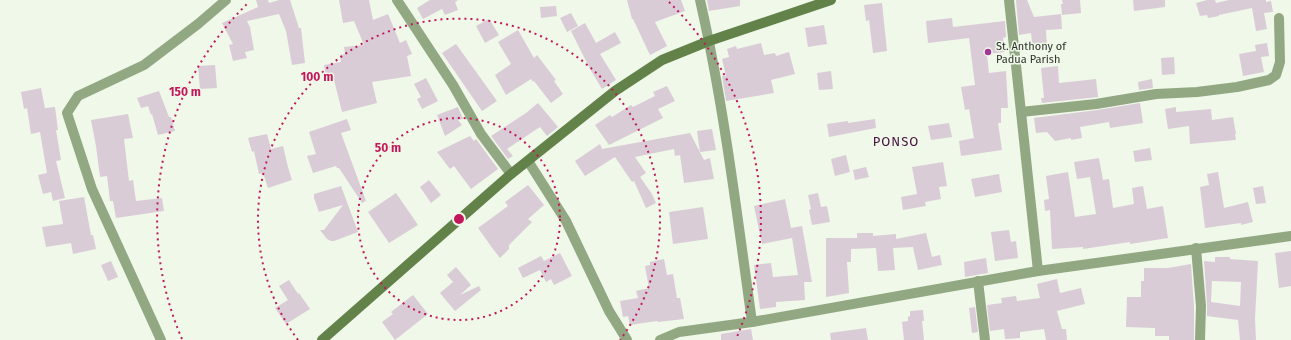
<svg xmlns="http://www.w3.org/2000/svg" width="1291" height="340" viewBox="0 0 1291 340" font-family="'Fira Sans',sans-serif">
	<rect width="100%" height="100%" fill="#eff8e9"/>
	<g fill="#daccd7" fill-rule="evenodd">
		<path d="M256,0H268L269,3L279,0H290L299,28H301L305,63L292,65L286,31L279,14L247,21L250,27L254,50L245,52L247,58L233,61L229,45L233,44L222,23L258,7Z"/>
		<path d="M339,0H369L373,20L388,14L400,43L406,40L412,54L407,56L411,76L372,82L377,103L342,112L334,80L327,82L324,65L341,62L340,55L345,54L344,47L364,45L354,21L343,23Z"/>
		<path d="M430,0H458L455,2L458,10L445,15L442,9L423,19L417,8Z"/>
		<path d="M627,0H681L685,11L655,22L667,46L650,55L633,19H632Z"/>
		<path d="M707,0H740V6L709,11Z"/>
		<path d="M1016,0H1027L1034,17L1061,14L1062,29L1046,30L1047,47L1033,49L1031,33L1019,35Z"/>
		<path d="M1062,0H1080L1081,13L1062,15L1061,4H1063Z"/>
		<path d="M1133,0H1165V7L1134,11Z"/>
		<path d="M1207,0H1215L1216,3L1229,0H1266V2L1271,1L1273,12L1264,13L1267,29L1256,31L1252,8L1219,15V16L1208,18L1207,15L1200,16L1196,3Z"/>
		<path d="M882,3L887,51L873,53L869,20L866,21L864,5Z"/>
		<path d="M556,6L557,16L541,18L540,7Z"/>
		<path d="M571,13L578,26L567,32L560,18Z"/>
		<path d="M952,18L953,27L1005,21L1006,37L1003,38L1005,52L987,54L989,73L1006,71L1008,108H1001V123H998L1002,150L961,156L959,141L974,138L969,109L965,110L961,87L975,85L969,38L928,43L926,21Z"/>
		<path d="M489,19L499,35L485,43L476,26Z"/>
		<path d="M585,23L596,43L615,32L621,43L600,54L616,80L602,89L590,69L571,31Z"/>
		<path d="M824,25L827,44L808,47L805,28Z"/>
		<path d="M518,30L534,58L537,55L556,80L554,81L563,94L551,103L534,81L533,82L531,79L506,95L495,75L511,64L498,42Z"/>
		<path d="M761,43L764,55L775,53L776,56L789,52L795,74L771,80L774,93L726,101L722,76H726L722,59L729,57L727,49L736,46L737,49Z"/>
		<path d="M1267,43L1269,56L1261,57L1264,72L1243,76L1239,54L1256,51L1255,45Z"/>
		<path d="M456,44L497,101L482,111L442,53Z"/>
		<path d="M1174,57L1175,74L1162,75L1161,58Z"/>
		<path d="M215,65L217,88L200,89L198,66Z"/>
		<path d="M1058,66L1059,83L1096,79L1098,97L1042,103L1041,98H1044L1041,68Z"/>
		<path d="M831,71L833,89L819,90L817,73Z"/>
		<path d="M426,78L438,101L422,109L417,99L421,97L414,84Z"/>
		<path d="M1152,79L1153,88L1139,90L1138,82Z"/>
		<path d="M667,86L675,101L658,109L663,118L609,145L595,125L610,115L612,117L631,105L633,107L655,96L653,92Z"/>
		<path d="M41,88L45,108L55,107L58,130H56L61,160L56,161L65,198L53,201L51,192L43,194L38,175L47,173L40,132L31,134L27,108L24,109L21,92Z"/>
		<path d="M159,91L169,117H171L175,131L158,135L152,114L151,115L148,106L141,108L137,98Z"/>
		<path d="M538,103L558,127L547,136L540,127L507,149L513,156L508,159L491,136L526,113Z"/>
		<path d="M1140,103L1143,123L1110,128L1109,122L1080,127L1082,138L1071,140V138L1055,141L1047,132L1036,133L1034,118L1097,110Z"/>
		<path d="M458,107L463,119L458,120L462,125L445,136L437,115Z"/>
		<path d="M1176,107V112L1211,109L1212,120L1233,117L1236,134H1235L1236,140L1190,144L1189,126L1168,129L1165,109Z"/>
		<path d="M128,114L133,138L124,139L129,181L133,180L136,201L162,198L164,211L116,218L113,201H110L107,176L100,177L96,146L91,120Z"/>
		<path d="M347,119L351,130L341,133L366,201L362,203L339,168H337L336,166L313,173L307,156L316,154L309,132Z"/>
		<path d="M875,119L876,128L829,137L827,124L848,121V123Z"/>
		<path d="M949,123L952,137L931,140L928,126Z"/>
		<path d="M712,129L716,150L700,152L697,131Z"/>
		<path d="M690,133L704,160L710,158L714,179L684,183L680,155L675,156L674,149L635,157L646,173L640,177L652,194L656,203L646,208L634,181L632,182L615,157L585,176L575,161L600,144L602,149Z"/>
		<path d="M267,134L271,149L283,146L288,167L292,180L268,188L263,173L259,174L254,151L252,152L248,138Z"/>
		<path d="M470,136L474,141L476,139L498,169L471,189L454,166L450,169L437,152Z"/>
		<path d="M1150,148L1152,160L1135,162L1133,151Z"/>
		<path d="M846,155L850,172L835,176L831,159Z"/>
		<path d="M1099,158L1103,180L1109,179L1113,208L1134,204L1132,188L1143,186L1147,209L1163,206L1168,238L1130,244V242L1083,249V247L1052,249L1050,210L1045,211L1044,200L1049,199L1046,176L1068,172L1075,217L1096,214L1090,177L1077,179L1074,162Z"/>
		<path d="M943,162L947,186L939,187L941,199L925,202L926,206L903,210L901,197L917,194L912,167Z"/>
		<path d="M866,167L869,177L855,180L853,170Z"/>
		<path d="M1218,172L1224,208L1248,202L1253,222L1241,225V223L1205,228L1200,187L1209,185L1207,174Z"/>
		<path d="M999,174L1002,192L975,197L971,179Z"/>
		<path d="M429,180L441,195L431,203L420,187Z"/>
		<path d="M528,185L544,205L528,219L532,222L509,245V249L500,258L493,249L478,228L508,206L505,202Z"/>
		<path d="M341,186L358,232L334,241H331L327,239L320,230H324L343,205L319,212L314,198V194Z"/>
		<path d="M1263,186L1266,203L1256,204L1253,188Z"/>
		<path d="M396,193L418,225L389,243L368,212Z"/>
		<path d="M818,193L821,207L827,206L830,222L812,225L809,210L811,209L808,195Z"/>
		<path d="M84,197L91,235H93L96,249L73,254L71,243L46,247L42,227L63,224L59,201Z"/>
		<path d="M785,199L791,228L802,226L812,282H804L805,300L776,302V307L760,309L754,265L771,263L773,277L798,275L792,238L762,244L754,206Z"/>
		<path d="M703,207L708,239L673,244L669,212Z"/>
		<path d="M1009,230L1011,242L1016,241L1018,258L995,261L991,232Z"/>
		<path d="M857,233H873V236L896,234V239L926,233L932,257L940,255L942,265L918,270L913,247L893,248L895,270L878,271L876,248L851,249V262H847L849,293L826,297V238H857Z"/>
		<path d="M1291,251V286L1279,288L1275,253Z"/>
		<path d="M560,253L572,276L554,285L551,279L546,282L540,270L523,278L518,268L541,256L544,261Z"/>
		<path d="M1215,257H1230V259L1258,261L1255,319L1256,340H1240L1238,320L1207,316V305L1204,261L1215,262ZM1212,281L1241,282L1240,306L1211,302Z"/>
		<path d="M986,258L988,273L965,277L964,262Z"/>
		<path d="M664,259L667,275L673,274L677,298H680L684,319L658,322L657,321L630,325L628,316L623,317L620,301L638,298L636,291L649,288L645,266L650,265V262Z"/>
		<path d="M111,261L118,277L108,281L101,265Z"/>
		<path d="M1191,264L1194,306V340H1169V336H1155V328L1126,327L1127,297H1141V281H1144V268H1168Z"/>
		<path d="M456,267L471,285L460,295L479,286L481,290L455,311L440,293L453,282L447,275Z"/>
		<path d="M1057,279L1060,293L1081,288L1085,304L1057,311L1062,329H1066L1067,340H1046L1044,329L1020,332V338L1005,339L1004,329L990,331L987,305L1002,303L1001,298L1016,296L1017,301L1040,298L1037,284Z"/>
		<path d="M289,280L298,294L299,293L310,309L286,324L275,308L288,300L279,286Z"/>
		<path d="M413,295L428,314L395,340L382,322L393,314L391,312Z"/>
		<path d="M975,307L978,332L972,333L969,308Z"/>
		<path d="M923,310L924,321H922L924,340H904L902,322L908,321V317L910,316V311Z"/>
		<path d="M866,328L868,340H831L830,333Z"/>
		<path d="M751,329L753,340H721V334Z"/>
	</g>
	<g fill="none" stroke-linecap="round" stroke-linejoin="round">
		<g stroke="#92a882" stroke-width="10">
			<path d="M397,0L453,85L481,134L511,174"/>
			<path d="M700,0C724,106 737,214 752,322"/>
			<path d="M1009,0L1038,271"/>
			<path d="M1021,112L1096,104L1156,94L1197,92L1237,87L1269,80L1276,75L1280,62L1279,18"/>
			<path d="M528,161L566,221L609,311L627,340"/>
			<path d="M1196,248L1201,306L1200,340"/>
			<path d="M978,281L985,340"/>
			<path d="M161,340L92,189L67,113L78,96L144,65L198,24L226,0"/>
			<path d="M660,340L679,332L752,322L1038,271L1291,236"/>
		</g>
		<path stroke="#63824a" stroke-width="10" d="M322,340L511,174L615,91L662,60L709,41L831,0"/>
	</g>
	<g fill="none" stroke="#c2185b" stroke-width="2" stroke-dasharray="2 4">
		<circle cx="459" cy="219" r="101"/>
		<path d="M298 340A201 201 0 1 1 620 340"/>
		<path d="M182 339A302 302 0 0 1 249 2M669 2A302 302 0 0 1 736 339"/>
	</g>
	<circle fill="#a13697" stroke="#eff8e9" stroke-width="1.5" cx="988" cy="52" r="4"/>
	<g text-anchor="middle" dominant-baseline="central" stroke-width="3" stroke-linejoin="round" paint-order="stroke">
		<g font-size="11" fill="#2d312b" stroke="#eff8e9" text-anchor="start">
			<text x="996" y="46">St. Anthony of<tspan x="996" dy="13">Padua Parish</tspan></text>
		</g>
		<g font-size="13" letter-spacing="1" fill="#44103f" stroke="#eff8e9">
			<text x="896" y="141">PONSO</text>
		</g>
	</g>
	<circle cx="459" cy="219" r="6" fill="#c2185b" stroke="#eff8e9" stroke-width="2"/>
	<g font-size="12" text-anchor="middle" font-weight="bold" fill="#c2185b" stroke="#eff8e9" stroke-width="3" stroke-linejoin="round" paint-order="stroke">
		<text x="317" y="81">100 m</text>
		<text x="185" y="96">150 m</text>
		<text x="388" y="152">50 m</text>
	</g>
</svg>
